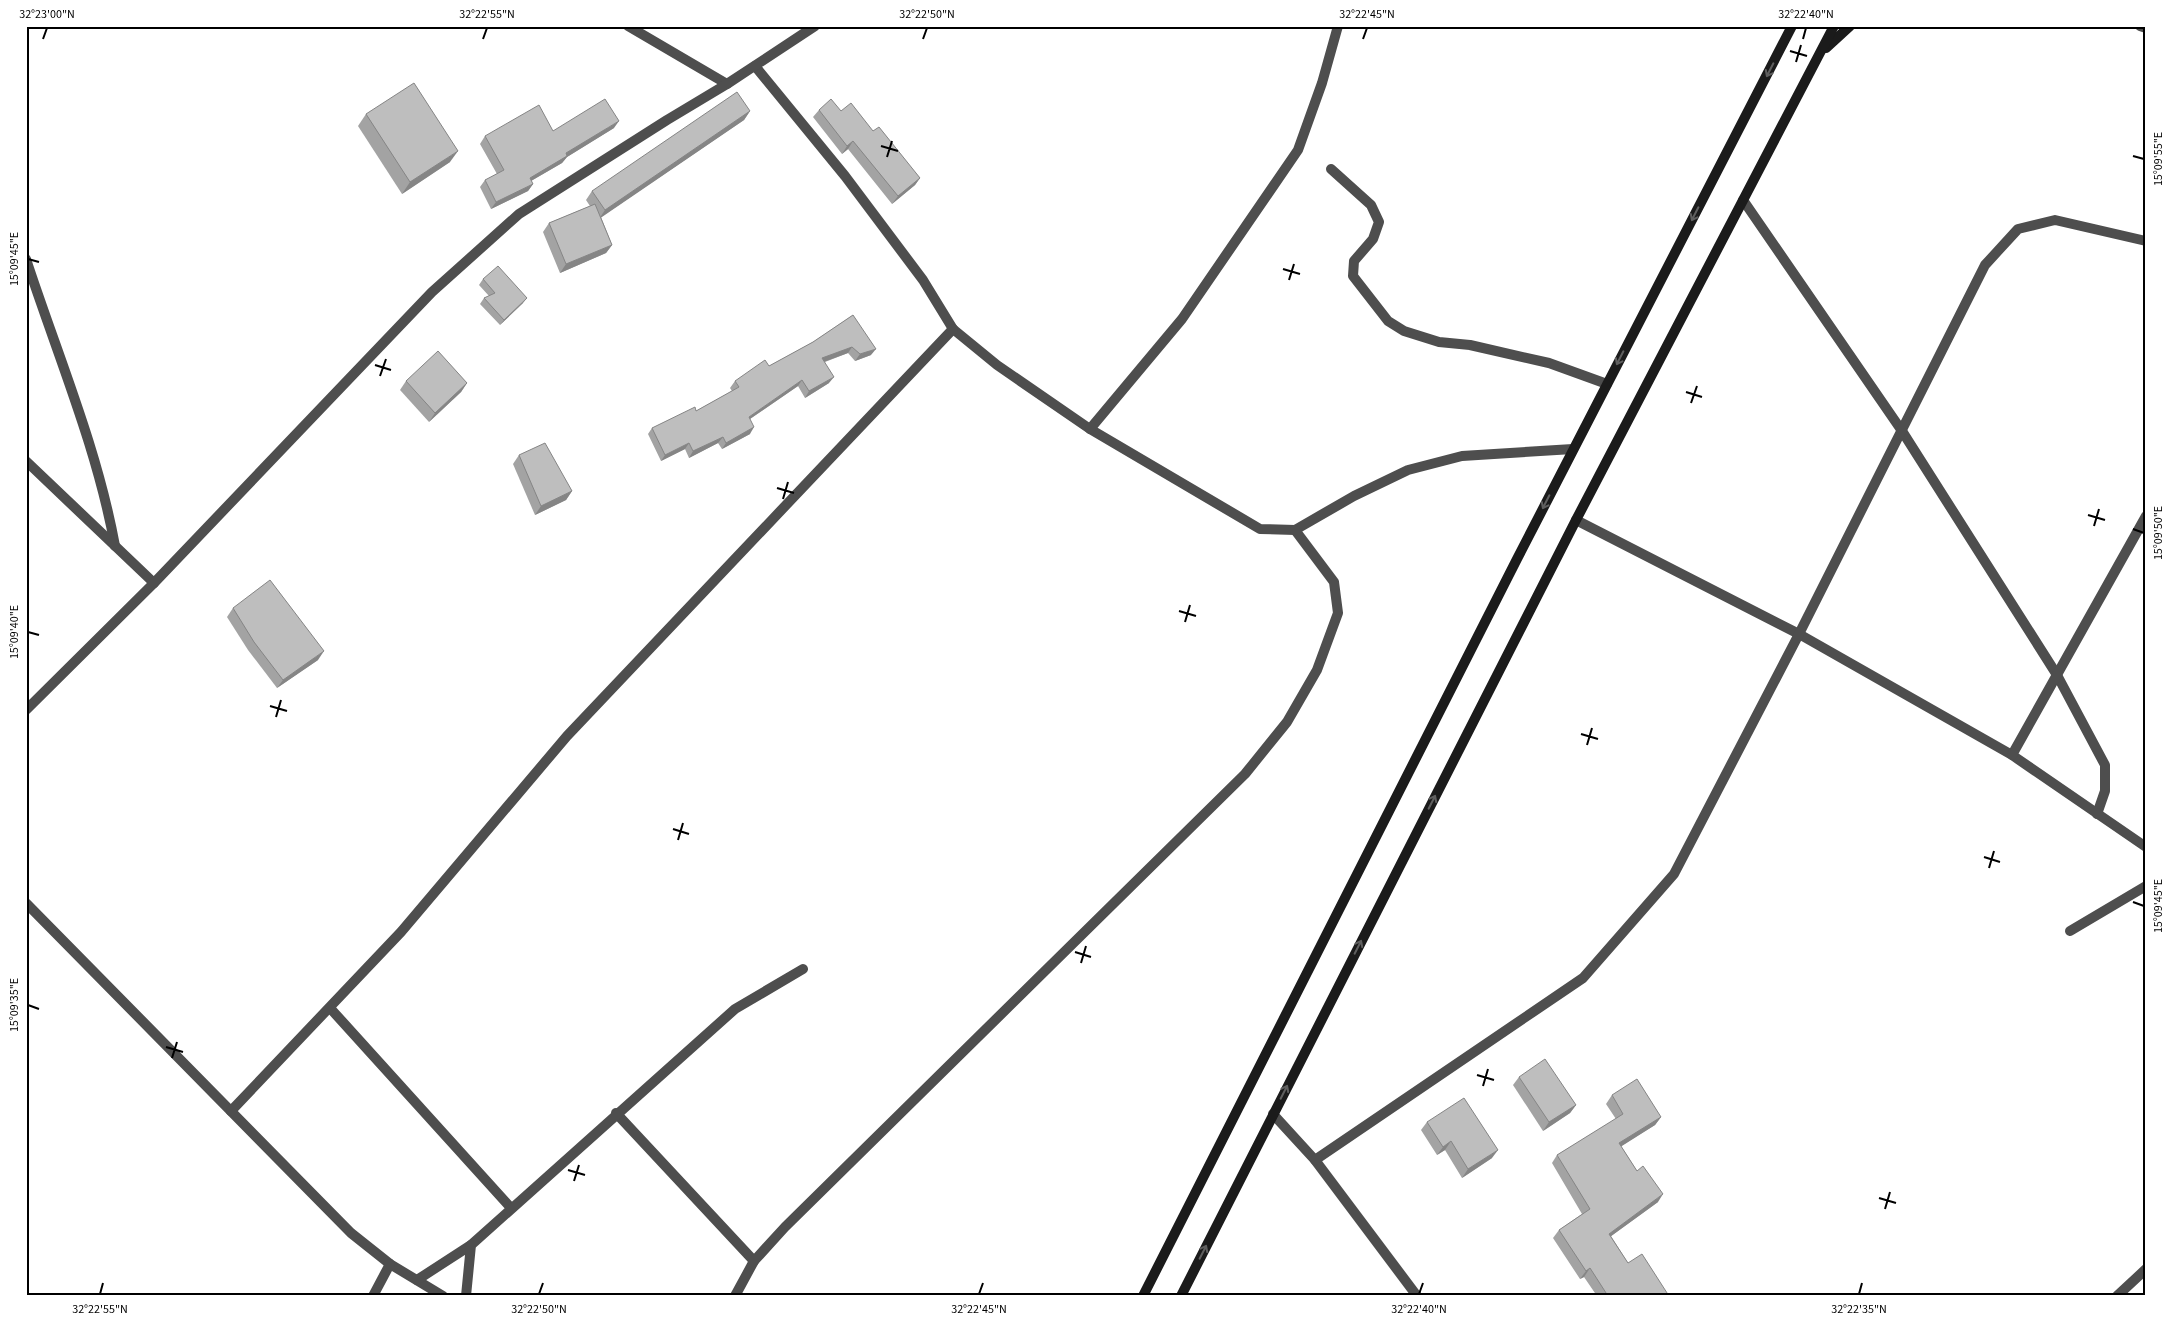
<svg xmlns="http://www.w3.org/2000/svg" width="2172" height="1322" viewBox="0 0 2172 1322" font-family="'Source Sans 3',sans-serif">
	<rect width="100%" height="100%" fill="#fff"/>
	<g fill="none" stroke-linecap="round" stroke-linejoin="round">
		<g stroke="#4e4e4e" stroke-width="10">
			<path d="M628,26L727,84"/>
			<path d="M755,66L845,176L923,280L953,329L997,365L1090,429L1260,529L1295,530L1354,496L1408,470L1462,456L1573,449"/>
			<path d="M1331,169L1371,205L1379,222L1373,239L1354,261L1353,276L1388,321L1404,331L1439,342L1470,345L1549,363L1607,384"/>
			<path d="M1743,200L1902,431L2057,675L2105,765V791L2097,814"/>
			<path d="M26,259C57,354 97,447 115,546"/>
			<path d="M1090,429L1182,319L1298,150L1322,83L1338,26"/>
			<path d="M26,461L154,583"/>
			<path d="M1576,520L1799,634L2012,755L2146,847"/>
			<path d="M2012,755L2146,516"/>
			<path d="M26,903L351,1233L390,1264L443,1296"/>
			<path d="M2070,931L2146,886"/>
			<path d="M330,1008L511,1208"/>
			<path d="M231,1111L401,932L567,736L953,329"/>
			<path d="M616,1113L754,1261"/>
			<path d="M1273,1114L1315,1160L1417,1296"/>
			<path d="M1315,1160L1583,978L1674,874L1799,634L1985,265L2018,229L2055,220L2146,241"/>
			<path d="M417,1280L471,1245"/>
			<path d="M373,1296L390,1264"/>
			<path d="M466,1296L471,1245L735,1009L803,969"/>
			<path d="M735,1296L754,1261L785,1227L1245,774L1287,722L1317,670L1338,613L1334,582L1295,530"/>
			<path d="M2117,1296L2146,1269"/>
		</g>
		<g stroke="#4e4e4e" stroke-width="10">
			<path d="M2140,26L2146,28"/>
			<path d="M26,710L154,583L432,292L519,214L667,120L727,84L815,26"/>
		</g>
		<g stroke="#1b1b1b" stroke-width="10">
			<path d="M1826,48L1850,26"/>
			<path d="M1143,1296L1517,559L1792,26"/>
			<path d="M1181,1296L1576,520L1834,26"/>
		</g>
	</g>
	<g fill="#a3a3a3">
		<path d="M819,110L841,111L873,131L920,178L915,185L892,204L848,149L842,154L813,117Z"/>
		<path d="M750,111L744,120L601,217L612,245L606,253L560,273L543,232L549,223L590,206L586,200L592,191Z"/>
		<path d="M366,114L450,162L402,194L358,126Z"/>
		<path d="M614,128L567,157L562,163L531,181L533,184L528,191L491,209L480,187L485,180L497,174L480,144L485,136L553,131Z"/>
		<path d="M483,279L523,303L500,325L480,304L484,298L489,296L479,285Z"/>
		<path d="M853,315L871,355L855,361L848,353L825,362L829,383L805,398L798,386L750,419V434L722,449L718,443L689,458L685,449L661,461L648,434L652,428L696,411L732,391L730,388L735,381L769,366L813,342Z"/>
		<path d="M406,381L467,383L461,392L429,422L400,390Z"/>
		<path d="M519,455L572,491L566,500L535,515L513,464Z"/>
		<path d="M233,608L318,660L277,688L248,650L227,617Z"/>
		<path d="M1519,1077L1576,1105L1570,1113L1543,1131L1513,1085Z"/>
		<path d="M1612,1095L1661,1117L1655,1125L1621,1146L1637,1171L1658,1202L1611,1236L1628,1263L1669,1296H1597L1584,1277L1580,1279L1553,1238L1559,1230L1582,1214L1552,1163L1557,1155L1616,1119L1606,1104Z"/>
		<path d="M1427,1122L1492,1158L1462,1178L1445,1150L1437,1155L1421,1130Z"/>
	</g>
	<g fill="#858585">
		<path d="M750,111L744,120L599,219L605,210Z"/>
		<path d="M619,121L614,128L567,157L562,163L524,185L530,178L566,153Z"/>
		<path d="M853,141L848,149L842,154L847,146Z"/>
		<path d="M458,151L450,162L402,194L410,182Z"/>
		<path d="M920,178L915,185L892,204L898,196Z"/>
		<path d="M533,184L528,191L491,209L496,202Z"/>
		<path d="M612,245L606,253L560,273L566,264Z"/>
		<path d="M527,298L523,303L500,325L504,320Z"/>
		<path d="M852,347L848,353L818,364L822,358Z"/>
		<path d="M876,349L871,355L855,361L860,354Z"/>
		<path d="M834,377L829,383L805,398L809,391Z"/>
		<path d="M802,380L798,386L744,423L749,417Z"/>
		<path d="M467,383L461,392L429,422L435,413Z"/>
		<path d="M754,427L750,434L722,449L726,443Z"/>
		<path d="M723,437L718,443L689,458L693,451Z"/>
		<path d="M689,443L685,449L661,461L665,455Z"/>
		<path d="M572,491L566,500L535,515L541,506Z"/>
		<path d="M324,651L318,660L277,688L283,680Z"/>
		<path d="M1576,1105L1570,1113L1543,1131L1549,1122Z"/>
		<path d="M1661,1117L1655,1125L1614,1151L1619,1143Z"/>
		<path d="M1451,1141L1445,1150L1437,1155L1443,1147Z"/>
		<path d="M1498,1150L1492,1158L1462,1178L1468,1169Z"/>
		<path d="M1663,1194L1658,1202L1603,1242L1609,1234Z"/>
		<path d="M1590,1268L1584,1277L1580,1279L1586,1271Z"/>
	</g>
	<g fill="#bebebe" stroke="#858585">
		<path d="M414,83L458,151L410,182L366,114Z"/>
		<path d="M737,92L750,111L605,210L592,191Z"/>
		<path d="M605,99L619,121L566,153L567,156L530,178L533,184L496,202L485,180L504,170L485,136L539,105L553,131Z"/>
		<path d="M831,99L841,111L851,103L873,131L879,127L920,178L898,196L853,141L847,146L819,110Z"/>
		<path d="M595,204L612,245L566,264L549,223Z"/>
		<path d="M498,266L527,298L504,320L484,298L495,293L483,279Z"/>
		<path d="M853,315L876,349L860,354L852,347L822,358L834,377L809,391L802,380L749,417L754,427L726,443L723,437L693,451L689,443L665,455L652,428L695,407L696,411L739,387L735,381L765,360L769,366L813,342Z"/>
		<path d="M438,351L467,383L435,413L406,381Z"/>
		<path d="M545,443L572,491L541,506L519,455Z"/>
		<path d="M270,580L324,651L283,680L254,642L233,608Z"/>
		<path d="M1545,1059L1576,1105L1549,1122L1519,1077Z"/>
		<path d="M1637,1079L1661,1117L1619,1143L1637,1171L1643,1166L1663,1194L1609,1234L1628,1263L1642,1254L1669,1296H1608L1590,1268L1586,1271L1559,1230L1590,1209L1557,1155L1623,1114L1612,1095Z"/>
		<path d="M1464,1098L1498,1150L1468,1169L1451,1141L1443,1147L1427,1122Z"/>
	</g>
	<defs><path id="oneway-shaft" d="M-6 0H5M1.5-3L5.5 0L1.5 3" fill="none" stroke-width="1.6" stroke-linecap="round" stroke-linejoin="round" transform="scale(1.25)"/></defs>
	<g stroke="#5f5f5f">
		<use href="#oneway-shaft" transform="translate(1770 70) rotate(117)"/>
		<use href="#oneway-shaft" transform="translate(1695 214) rotate(117)"/>
		<use href="#oneway-shaft" transform="translate(1620 358) rotate(117)"/>
		<use href="#oneway-shaft" transform="translate(1546 502) rotate(117)"/>
		<use href="#oneway-shaft" transform="translate(1432 802) rotate(-63)"/>
		<use href="#oneway-shaft" transform="translate(1358 947) rotate(-63)"/>
		<use href="#oneway-shaft" transform="translate(1284 1092) rotate(-63)"/>
		<use href="#oneway-shaft" transform="translate(1203 1252) rotate(-63)"/>
	</g>
	<path fill="none" stroke="#000" stroke-width="2" d="M43,39L47,28M483,39L487,28M923,39L927,28M1363,39L1367,28M1803,39L1806,28M1790,51L1807,56M1796,62L1801,45M881,146L898,151M2133,156L2144,159M887,157L892,141M28,259L39,262M1283,269L1300,274M1289,280L1294,264M375,365L391,370M380,376L386,359M1686,392L1702,397M1691,403L1697,386M777,488L794,493M783,499L788,482M2088,515L2105,520M2094,526L2099,509M2133,529L2144,533M1179,611L1196,616M1185,622L1190,605M28,632L39,635M270,706L287,711M276,717L281,700M1581,734L1598,739M1587,745L1592,728M673,829L689,834M678,840L683,823M1984,857L2000,862M1989,868L1994,851M2133,902L2144,906M1075,952L1091,957M1081,963L1086,946M28,1005L39,1009M166,1047L183,1052M172,1058L177,1042M1477,1075L1494,1080M1483,1086L1488,1069M568,1170L585,1175M574,1181L579,1165M1879,1198L1896,1203M1885,1209L1890,1192M100,1294L103,1283M539,1294L543,1283M979,1294L983,1283M1419,1294L1423,1283M1859,1294L1862,1283"/>
	<rect width="2172" height="1322" fill="none" stroke="#ffffff" stroke-width="55"/>
	<rect x="28" y="28" width="2116" height="1266" fill="none" stroke="#000" stroke-width="2"/>
	<g font-size="12" text-anchor="middle" fill="#000">
		<text x="47" y="18">32°23'00"N</text>
		<text x="487" y="18">32°22'55"N</text>
		<text x="927" y="18">32°22'50"N</text>
		<text x="1367" y="18">32°22'45"N</text>
		<text x="1806" y="18">32°22'40"N</text>
		<text transform="translate(2158 159) rotate(-90)" y="4">15°09'55"E</text>
		<text transform="translate(14 259) rotate(-90)" y="4">15°09'45"E</text>
		<text transform="translate(2158 533) rotate(-90)" y="4">15°09'50"E</text>
		<text transform="translate(14 632) rotate(-90)" y="4">15°09'40"E</text>
		<text transform="translate(2158 906) rotate(-90)" y="4">15°09'45"E</text>
		<text transform="translate(14 1005) rotate(-90)" y="4">15°09'35"E</text>
		<text x="100" y="1313">32°22'55"N</text>
		<text x="539" y="1313">32°22'50"N</text>
		<text x="979" y="1313">32°22'45"N</text>
		<text x="1419" y="1313">32°22'40"N</text>
		<text x="1859" y="1313">32°22'35"N</text>
	</g>
</svg>
